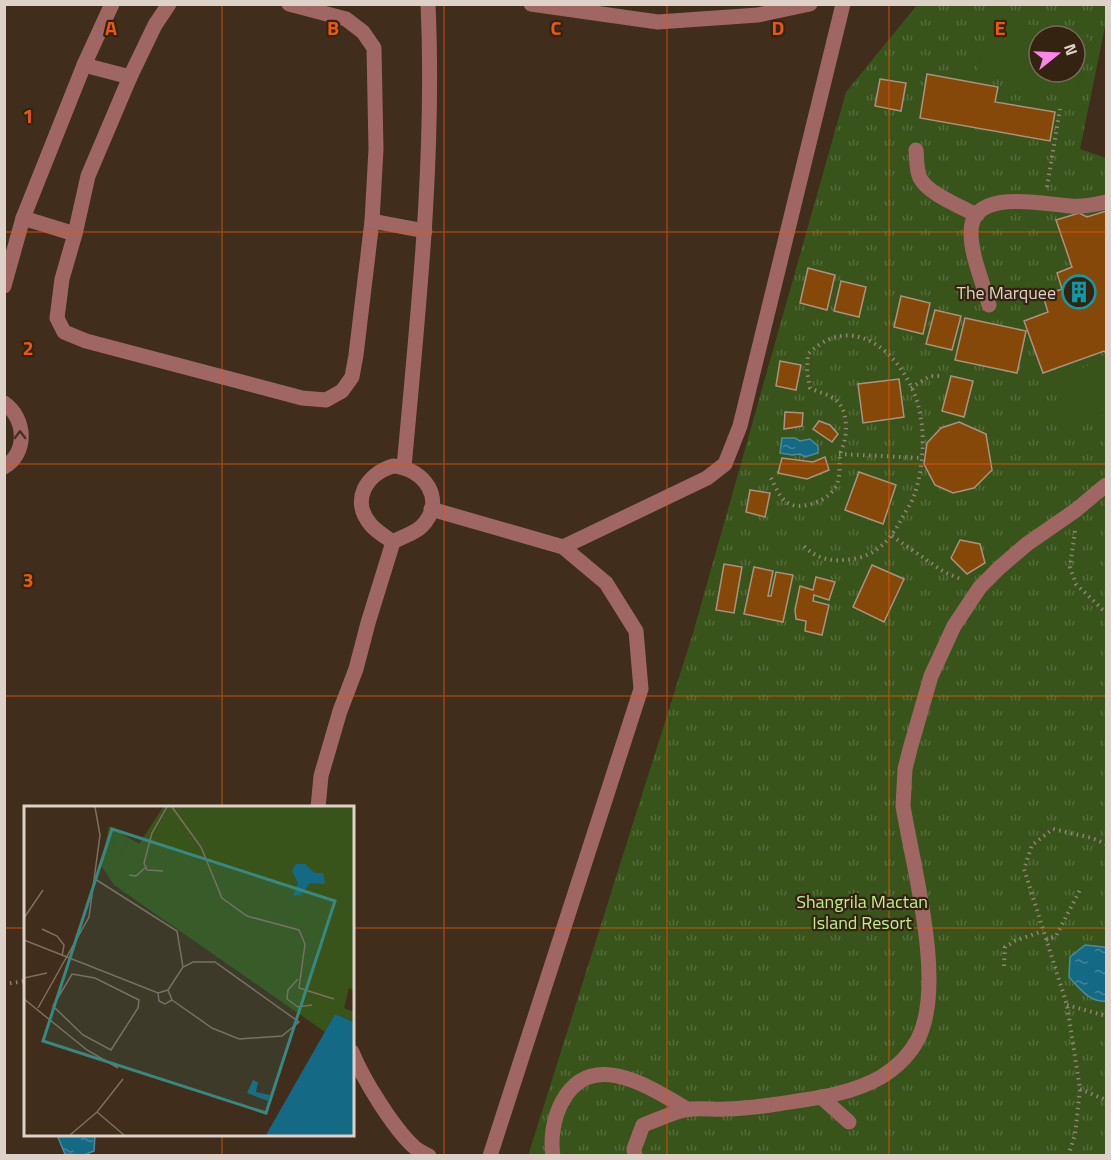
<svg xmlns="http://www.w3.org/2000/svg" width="1111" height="1160" viewBox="0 0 1111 1160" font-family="'Titillium Web',sans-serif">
	<defs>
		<pattern id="park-tufts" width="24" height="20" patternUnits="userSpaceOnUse" patternTransform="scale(1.5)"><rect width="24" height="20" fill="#38541b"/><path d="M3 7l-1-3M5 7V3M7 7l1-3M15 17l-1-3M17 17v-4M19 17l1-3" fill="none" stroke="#546c3b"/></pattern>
		<pattern id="water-ripples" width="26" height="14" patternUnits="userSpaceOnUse" patternTransform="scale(1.5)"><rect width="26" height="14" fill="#146a85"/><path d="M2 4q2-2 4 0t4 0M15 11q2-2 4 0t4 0" fill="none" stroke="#41859a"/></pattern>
	</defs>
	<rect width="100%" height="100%" fill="#402d1b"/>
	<path fill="url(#park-tufts)" fill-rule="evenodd" d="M917,5H1106V22L1080,149L1106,158V1155L528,1156L693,633L846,92ZM1039,36H1075V72H1039Z"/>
	<g fill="#38541b" fill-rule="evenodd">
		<path d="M990,16L1089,38L1077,96L977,74ZM1039,36H1075V72H1039Z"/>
		<path d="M1106,360V414L1067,427L1051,378Z"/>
	</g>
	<g fill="url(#water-ripples)" stroke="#518999" stroke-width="1.5">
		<path d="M782,438H795L800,441L810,439L818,446V453L805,457L800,454L792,455L780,453Z"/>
		<path d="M1085,945L1104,947L1106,949V1001C1090,1003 1079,988 1069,977L1070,957Z"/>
		<path d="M57,1135H95L94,1151L84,1155L65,1154Z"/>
	</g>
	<g fill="#864809" stroke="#ab9280" stroke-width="1.5">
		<path d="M927,74L998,87L995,102L1055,112L1050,141L920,118Z"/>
		<path d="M880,79L906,83L901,111L875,106Z"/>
		<path d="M1106,211V353L1104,351L1043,373L1024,321L1048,312L1043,296L1062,289L1057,273L1072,267L1056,220L1079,213L1087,217Z"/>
		<path d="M808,268L835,275L827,310L800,303Z"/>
		<path d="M841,281L866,287L859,317L834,311Z"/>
		<path d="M901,296L930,303L923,334L894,327Z"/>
		<path d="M935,310L961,316L952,350L926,344Z"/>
		<path d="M965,318L1026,331L1017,373L955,360Z"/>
		<path d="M780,361L801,365L796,390L776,386Z"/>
		<path d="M951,376L973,381L964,417L942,411Z"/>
		<path d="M899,379L904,417L863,423L858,384Z"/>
		<path d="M785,412L803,413L802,426L784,429Z"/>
		<path d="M819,421L830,425L838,434L832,442L813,429Z"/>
		<path d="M959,422L986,434L992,470L974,488L953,493L935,485L924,464L927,443L941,428Z"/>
		<path d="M825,457L829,470L807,479L778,473L782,458L813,462Z"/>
		<path d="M859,472L896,485L883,524L845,510Z"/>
		<path d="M750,490L770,493L765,517L746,512Z"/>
		<path d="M960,540L980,544L985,563L967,574L951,558Z"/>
		<path d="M724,564L742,567L734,613L716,610Z"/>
		<path d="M872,565L904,579L884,622L853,607Z"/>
		<path d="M754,567L773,571L768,596H771L776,572L793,575L783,622L744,614Z"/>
		<path d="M816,577L835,582L829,600L814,595L813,601L829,605L822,635L805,631L806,621L796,619L795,610L800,586L813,590Z"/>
	</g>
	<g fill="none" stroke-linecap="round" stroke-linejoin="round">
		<g stroke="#938375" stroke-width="4" stroke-dasharray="1.5 4.5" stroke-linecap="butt">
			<path d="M1047,187L1060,109"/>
			<path d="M911,388L930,376H943"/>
			<path d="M839,454L921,458"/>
			<path d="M771,478C775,486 779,496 786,502C800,512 827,501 835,488C841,478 839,466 840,456C840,452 843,447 844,443C847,432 847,416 841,406C833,394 821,394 810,388L807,372L808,354C859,304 914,366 921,419C925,443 922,473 914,496C911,504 905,512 901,520C890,540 877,555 853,559C833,562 817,560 803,545"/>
			<path d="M1075,531L1070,567L1076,584L1102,609L1106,611"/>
			<path d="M892,536L944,572L963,580"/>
			<path d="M1046,940L1056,936L1081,888"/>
			<path d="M1004,966L1005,947L1015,941L1043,931"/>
			<path d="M4,984L26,981"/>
			<path d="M1067,1005L1106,1016"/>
			<path d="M1080,1089L1106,1100"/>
			<path d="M1068,1156L1075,1135L1080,1089L1067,1005L1024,869L1032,845L1053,829L1092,838L1106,844"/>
		</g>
		<g stroke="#a06663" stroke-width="15">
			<path d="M169,4L155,25L130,77L88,176L75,234L62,279L57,318L64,332L86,341L302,398L326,400L342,391L352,377L356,355L372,221L376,149L374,48L363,32L346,19L289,4"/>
			<path d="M531,4L658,22L758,15L810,4"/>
			<path d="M84,65L130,77"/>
			<path d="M916,150C917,159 916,170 920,178C928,194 962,207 976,215"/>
			<path d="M23,218L75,234"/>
			<path d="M372,221L425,231"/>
			<path d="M4,286L23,218L84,65L112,4"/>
			<path d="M989,305C983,282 971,256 971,233C970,187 1043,204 1070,206C1082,207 1094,205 1106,202"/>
			<path d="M4,403C26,418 28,453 4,467"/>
			<path d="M393,466C424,468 447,500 422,526C414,534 403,536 393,542C386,537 377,532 371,525C350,501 366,474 393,466Z"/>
			<path d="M404,467C418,313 435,159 428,4"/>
			<path d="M431,509L563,547L606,583L636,631L641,689L490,1156"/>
			<path d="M563,547L707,478L725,464L740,426L843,4"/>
			<path d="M318,808L321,776L340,711L356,669L368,623L393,542"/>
			<path d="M352,1052C363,1079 392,1126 413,1146C417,1150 423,1153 429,1156"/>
			<path d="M821,1097L849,1122"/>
			<path d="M553,1156C550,1138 554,1117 562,1102C591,1047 651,1088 687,1109"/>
			<path d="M635,1156L634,1149L643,1125C657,1120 671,1113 685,1110C698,1107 713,1110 726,1109C741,1109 756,1107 771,1105C808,1099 848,1096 881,1077C896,1068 910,1054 918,1039C946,984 913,867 903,806L905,769L910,749L931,676L954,626L980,587L999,568L1027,544L1076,510L1106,485"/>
		</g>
	</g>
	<defs><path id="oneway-chevron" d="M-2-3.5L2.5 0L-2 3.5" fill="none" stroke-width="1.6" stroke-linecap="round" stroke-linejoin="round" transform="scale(1.5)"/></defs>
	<use stroke="#4a3021" href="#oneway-chevron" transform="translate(20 435) rotate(-90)"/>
	<path fill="none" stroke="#e8590c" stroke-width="1.5" stroke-opacity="0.55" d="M222,4V808M444,4V1156M667,4V1156M889,4V1156M4,232H1106M4,464H1106M4,696H1106M4,928H26M352,928H1106M222,1134V1156"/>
	<defs>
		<g id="building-ring" transform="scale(1.725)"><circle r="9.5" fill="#352311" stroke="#0f9aa8" stroke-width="1.5"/><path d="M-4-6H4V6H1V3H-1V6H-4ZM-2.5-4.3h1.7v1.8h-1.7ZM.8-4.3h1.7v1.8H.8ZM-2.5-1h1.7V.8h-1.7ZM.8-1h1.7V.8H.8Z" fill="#0f9aa8"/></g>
	</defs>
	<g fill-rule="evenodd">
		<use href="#building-ring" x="1079" y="292"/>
	</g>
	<g text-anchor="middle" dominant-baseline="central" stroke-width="4.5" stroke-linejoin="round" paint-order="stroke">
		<g font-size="18" fill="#ded1c7" stroke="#352311" text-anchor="end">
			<text x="1056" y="292">The Marquee</text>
		</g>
		<g font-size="18" fill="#bbef8c" stroke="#352311">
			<text x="862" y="901">Shangrila Mactan<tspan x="862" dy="21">Island Resort</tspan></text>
		</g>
	</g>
	<g transform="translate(24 806)">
		<rect width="330" height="330" fill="#402d1b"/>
		<path d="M139,1H330V185L325,182L320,202L330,206V216L311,208L301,226L90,79L77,59L85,20L115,38Z" fill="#38541b"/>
		<path d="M94,29L105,35L94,53L84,47Z" fill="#38541b"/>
		<path d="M272,58H281L291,67H299L301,78L286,77L277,89L269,90L274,77L268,65ZM311,208L330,216V329H242ZM229,274L234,276L232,286L246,289L244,295L223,287Z" fill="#146a85"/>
		<path fill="none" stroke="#7f6f60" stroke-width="1.5" d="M148,1L177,41L198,92L223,110L275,124L281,138L275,182L310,193M139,65L123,64L120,57L128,27L143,1M105,69L112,70L121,62M71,73L153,125L159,161M0,112L19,84M18,123L33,130L40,139L38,150M0,134L134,187L144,184L159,161L169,156H191L275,216L258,230L215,233L188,222L148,194M48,168L71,172L115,194L114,202L87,244L59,229L29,200ZM0,172L23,167M274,173L264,184L263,193L274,201L288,199M134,187L135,195L141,198L148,194L144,184M0,193L63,244L94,262M14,202L65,111L76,29L71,1M73,306L100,329M46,329L73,306L99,273"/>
		<path fill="#388880" fill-opacity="0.15" stroke="#388880" stroke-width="3" d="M88,23L311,95L242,307L19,235Z"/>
		<rect width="330" height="330" fill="none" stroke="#ded1c7" stroke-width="3"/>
	</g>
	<g font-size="20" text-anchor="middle" font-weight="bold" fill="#e8590c" stroke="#352311" stroke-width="4.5" stroke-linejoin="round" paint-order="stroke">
		<text x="111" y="35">A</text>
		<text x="333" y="35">B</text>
		<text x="556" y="35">C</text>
		<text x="778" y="35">D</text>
		<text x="1000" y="35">E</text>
		<text x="28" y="123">1</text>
		<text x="28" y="355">2</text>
		<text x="28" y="587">3</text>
	</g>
	<rect width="1111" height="1160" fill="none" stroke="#ded1c7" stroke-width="12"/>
	<g transform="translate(1057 54) rotate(72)"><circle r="28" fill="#352311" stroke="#79695a" stroke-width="1.5"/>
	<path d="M0-4.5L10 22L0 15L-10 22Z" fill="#fa87e7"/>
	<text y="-9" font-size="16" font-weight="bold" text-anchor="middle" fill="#ded1c7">N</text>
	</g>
</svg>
